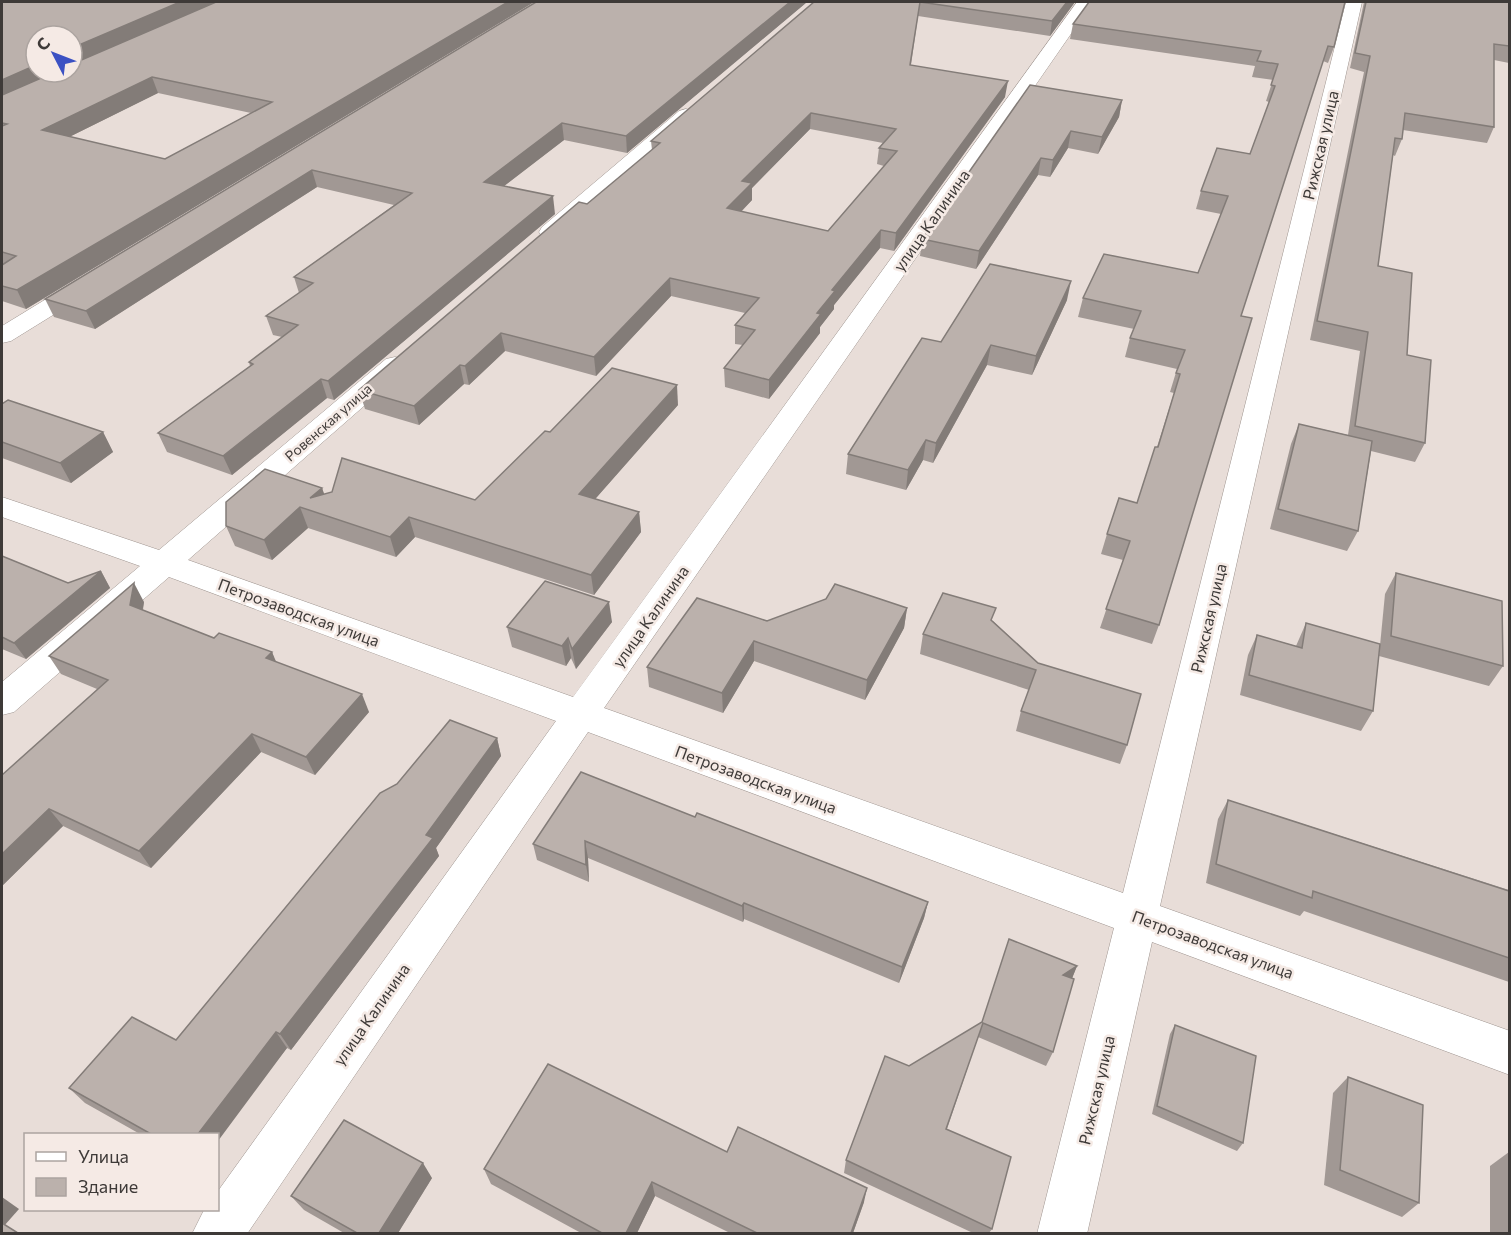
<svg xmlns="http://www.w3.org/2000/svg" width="1511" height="1235" viewBox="0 0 1511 1235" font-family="Commissioner,sans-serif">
	<rect width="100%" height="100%" fill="#e8ddd8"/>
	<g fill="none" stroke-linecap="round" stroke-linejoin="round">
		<g stroke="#9e948f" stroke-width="1">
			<g id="minor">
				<path d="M1077,2H1093L604,708L1123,893L1346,2H1362L1160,906L1510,1031V1075L1152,942L1087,1234H1037L1114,928L588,732L247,1234H192L204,1210H218V1191L556,721L169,577L14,712L2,715V682L140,566L2,517V497L159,550L386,359L395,357L404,359L408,365L404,371L188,560L573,697Z"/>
				<path d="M686,109L693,111L696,115L693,119L558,237L550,239L542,237L539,232L542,227L679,111Z"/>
				<path d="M87,277L95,279L99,284L95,289L11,341L2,343V326L79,279Z"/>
			</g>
		</g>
		<use href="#minor" fill="#fff" fill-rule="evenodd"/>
	</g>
	<g fill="#a19894" fill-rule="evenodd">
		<path d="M2,2H534L26,309L2,301ZM158,93L251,113L165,159L69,137Z"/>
		<path d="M536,2H807L627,153L564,140L504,186L555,214L334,400L327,398L232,475L167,452L158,433L250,366L249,362L282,337L273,335L266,316L299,293L294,277L394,205L317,187L95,329L54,317L45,299Z"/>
		<path d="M814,2H1075L1050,36L918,16L911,65L1005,97L894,251L880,248L834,305V309L820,327V333L769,399L725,387L724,368L743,345L735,344V325L745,313L671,296L596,376L505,351L469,385L464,384L419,425L365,409L359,390L587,204L652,150L651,141ZM810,129L883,143L879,148L877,164L884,166L828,231L741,212L752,200V188Z"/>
		<path d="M1089,2L1334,47L1328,63L1323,61L1241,316L1159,625L1152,644L1100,628L1123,560L1101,554L1107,534L1137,503L1157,447L1174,393L1170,392L1177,369L1125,357L1130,338L1134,329L1078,317L1083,298L1198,273L1221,214L1196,209L1201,191L1250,154L1269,102L1266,101L1273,80L1252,77L1255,66L1070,39L1073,24Z"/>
		<path d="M1363,2H1509V63L1494,60V127L1487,143L1403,130L1402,139L1395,156L1393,155L1378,266L1407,355L1425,443L1415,462L1371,451L1358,531L1347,551L1270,529L1291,444L1299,424L1348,435L1360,351L1310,340L1364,72L1350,68L1364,2Z"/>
		<path d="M1030,85L1122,100L1119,117L1098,154L1068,148L1050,177L1038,175L976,269L920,256L922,239Z"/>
		<path d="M1067,300L1032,375L987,365L933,463L923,460L906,490L846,474L848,454L941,342Z"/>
		<path d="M2,404L103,432L113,452L71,483L2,458Z"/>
		<path d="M678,405L595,499L639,512L641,532L594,595L415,537L396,557L308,528L272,560L235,546L226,526L322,488L324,494L475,500L550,432Z"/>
		<path d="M2,556L68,583L101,571L110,588L26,659L2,649Z"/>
		<path d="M1396,573L1503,666L1489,686L1379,656L1385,594Z"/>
		<path d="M144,602L143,610L214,638L272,652L275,661L369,712L315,775L261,752L151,868L63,826L2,886L97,689L61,674L49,656Z"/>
		<path d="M907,608L904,628L865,700L754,661L723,713L649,687L647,667L767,621Z"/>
		<path d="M993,621L1127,745L1120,764L1016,731L1021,711L1029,690L920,654L923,634Z"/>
		<path d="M612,622L576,669L571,658L566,666L512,647L507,627Z"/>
		<path d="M1306,623L1373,711L1361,731L1240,695L1248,655L1257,635L1296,646Z"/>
		<path d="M497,738L501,756L436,848L439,856L291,1050L287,1048L218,1134H140L85,1103L69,1088L176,1040Z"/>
		<path d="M1228,800L1509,890V889V982L1304,911L1300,916L1206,883L1218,819Z"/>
		<path d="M695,817L928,902L924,918L899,983L744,919L743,922L588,858L589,882L537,860L533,844Z"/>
		<path d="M1077,966L1072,978L1053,1052L1046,1066L978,1037L947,1129L992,1229L989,1233H973L844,1173L846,1160L909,1066Z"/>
		<path d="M1175,1025L1243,1143L1237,1151L1152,1114L1170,1034Z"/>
		<path d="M1348,1077L1419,1203L1402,1217L1324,1185L1333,1093Z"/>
		<path d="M727,1152L864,1202L853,1233H730L655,1196L637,1233H581L491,1184L484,1169Z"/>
		<path d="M1509,1152V1233H1490V1166Z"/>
		<path d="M432,1178L398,1233H344L304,1210L291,1196Z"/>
	</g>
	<g fill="#837c78">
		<path d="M180,2H218L72,67V48Z"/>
		<path d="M508,2H534L26,309L17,290Z"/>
		<path d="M790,2H807L627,153L626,136Z"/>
		<path d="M1067,2H1075L1050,36L1052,21Z"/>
		<path d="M36,65V72H64L2,99V80Z"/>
		<path d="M152,77L158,93L49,147L42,130Z"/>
		<path d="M1008,81L1005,97L894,251L896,233Z"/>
		<path d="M1122,100L1119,117L1098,154L1102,137Z"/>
		<path d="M811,113L810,129L752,188V200L727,226V208L742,181Z"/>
		<path d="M562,123L564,140L487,199L484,182Z"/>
		<path d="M1071,131L1068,148L1050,177L1053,160Z"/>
		<path d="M1041,158L1038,175L976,269L979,251Z"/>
		<path d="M312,170L317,187L95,329L86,311Z"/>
		<path d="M553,196L555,214L334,400L328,381Z"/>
		<path d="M881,230L880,248L834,305V309L820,327V333L769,399V380L817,313L832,290Z"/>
		<path d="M670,278L671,296L596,376L594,357Z"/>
		<path d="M1071,281L1067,300L1032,375L1036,356Z"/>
		<path d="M501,333L505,351L469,385L465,366Z"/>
		<path d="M991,345L987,365L933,463L936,443Z"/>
		<path d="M460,365L464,384L419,425L414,406Z"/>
		<path d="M321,379L327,398L232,475L223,456Z"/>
		<path d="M677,385L678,405L582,514L579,494Z"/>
		<path d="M103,432L113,452L71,483L60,463Z"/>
		<path d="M926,440L923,460L906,490L908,470Z"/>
		<path d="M322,488L329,508L310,498Z"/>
		<path d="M300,507L308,528L272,560L264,540Z"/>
		<path d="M639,512L641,532L594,595L591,575Z"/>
		<path d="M409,517L415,537L396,557L390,537Z"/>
		<path d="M101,571L110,588L26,659L14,643Z"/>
		<path d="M134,583L144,602L140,623L130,605Z"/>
		<path d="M609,602L612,622L576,669L572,649Z"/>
		<path d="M907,608L904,628L865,700L867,680Z"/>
		<path d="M568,638L571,658L566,666L562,646Z"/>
		<path d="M754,641V661L723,713L722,693Z"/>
		<path d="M272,652L280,671L266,658Z"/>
		<path d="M362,694L369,712L315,775L306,757Z"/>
		<path d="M252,734L261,752L151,868L139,851Z"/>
		<path d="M497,738L501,756L436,848L439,856L291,1050L280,1034Z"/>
		<path d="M49,809L63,826L2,886V854Z"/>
		<path d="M585,841L588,858L589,882L586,865Z"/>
		<path d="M928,902L924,918L899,983L902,967Z"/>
		<path d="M744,903V919L743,922L742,906Z"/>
		<path d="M1077,966L1071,981L1063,975Z"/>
		<path d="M276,1032L287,1048L218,1141V1134H198Z"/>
		<path d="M423,1163L432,1178L398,1233H379Z"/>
		<path d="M652,1182L655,1196L637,1233H626Z"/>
		<path d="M867,1188L864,1202L853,1233H851Z"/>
		<path d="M2,1197L19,1209L4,1226L2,1224Z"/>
	</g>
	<g fill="#bbb1ac" stroke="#837c78" stroke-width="1.5" fill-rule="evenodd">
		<path d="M2,2H180L72,48V36H36V65L2,80Z"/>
		<path d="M216,2H508L17,290L2,286V265L16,256L2,252V126L7,124L2,123V95L55,72H72V64ZM152,77L272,102L165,159L42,130Z"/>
		<path d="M536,2H790L626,136L562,123L484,182L553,196L328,381L321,379L223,456L158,433L253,364L249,362L298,325L266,316L313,283L294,277L412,193L312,170L86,311L45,299Z"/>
		<path d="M814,2H920L910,65L1008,81L896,233L881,230L832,290L835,291L817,313L821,314L769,380L724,368L755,330L735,325L759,298L670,278L594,357L501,333L465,366L460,365L414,406L359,390L579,202L587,204L660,143L651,141ZM811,113L896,129L879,148L897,151L828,231L727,208L752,183L742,181Z"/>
		<path d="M920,2H1067L1052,21Z"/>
		<path d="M1089,2H1345L1334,47L1328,46L1241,316L1252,318L1159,625L1106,609L1130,541L1107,534L1119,498L1137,503L1155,447H1158L1180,374L1176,373L1185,350L1130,338L1141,311L1083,298L1104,254L1198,273L1228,196L1201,191L1217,148L1250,154L1275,86L1271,85L1278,64L1257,61L1261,51L1073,24Z"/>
		<path d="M1366,2H1509V46L1494,44V127L1405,113L1402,139L1395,138L1378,266L1412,273L1407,355L1431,360L1425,443L1355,426L1368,332L1317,321L1370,56L1355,53Z"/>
		<path d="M1030,85L1122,100L1102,137L1071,131L1053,160L1041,158L979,251L922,239Z"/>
		<path d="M990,264L1071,281L1036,356L991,345L936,443L926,440L908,470L848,454L922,338L941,342Z"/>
		<path d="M612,368L677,385L579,494L639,512L591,575L409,517L390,537L300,507L264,540L226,526V502L265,469L322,488L310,498L332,492L342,458L475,500L545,431L550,432Z"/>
		<path d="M8,400L103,432L60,463L2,442V404Z"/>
		<path d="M1299,424L1372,441L1358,531L1278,509Z"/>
		<path d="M2,556L68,583L101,571L14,643L2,637Z"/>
		<path d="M1396,573L1502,601L1503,666L1391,636Z"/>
		<path d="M545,581L609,602L572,649L568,638L562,646L507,627Z"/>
		<path d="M134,583L130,605L214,638L219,633L272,652L266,658L362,694L306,757L252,734L139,851L49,809L2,854V775L108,680L49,656Z"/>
		<path d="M835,584L907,608L867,680L754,641L722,693L647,667L697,598L767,621L826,599Z"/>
		<path d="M943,593L996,608L991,620L1038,663L1141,694L1127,745L1021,711L1036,670L923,634Z"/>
		<path d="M1306,623L1380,644L1373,711L1249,675L1257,635L1302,648Z"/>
		<path d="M450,720L497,738L426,835L433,838L280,1034L276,1032L198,1134H151L69,1088L132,1017L176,1040L380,793L397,784Z"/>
		<path d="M581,772L695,817L697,813L928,902L902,967L744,903L742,906L585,841L586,865L533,844Z"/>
		<path d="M1228,800L1509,891V958L1313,891L1312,898L1216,864Z"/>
		<path d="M1009,939L1077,966L1063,975L1074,979L1053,1052L983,1023L946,1129L1011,1157L992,1229L846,1160L885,1056L909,1066L982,1022Z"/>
		<path d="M1175,1025L1256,1056L1243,1143L1157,1106Z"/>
		<path d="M548,1064L727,1152L738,1127L867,1188L851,1233H757L652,1182L626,1233H602L484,1169Z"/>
		<path d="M1348,1077L1423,1105L1419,1203L1340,1170Z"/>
		<path d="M344,1120L423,1163L379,1233H357L291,1196Z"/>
		<path d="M2,1223L18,1233H2Z"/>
	</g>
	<g text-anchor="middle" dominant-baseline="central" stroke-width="5" stroke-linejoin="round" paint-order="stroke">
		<g font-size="14" fill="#3e3a38" stroke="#f5eae5">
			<text transform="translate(328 422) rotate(-41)">Ровенская улица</text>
		</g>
		<g font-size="16" fill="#3e3a38" stroke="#f5eae5">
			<text transform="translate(1320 145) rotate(-77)">Рижская улица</text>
			<text transform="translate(931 220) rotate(-55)">улица Калинина</text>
			<text transform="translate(299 612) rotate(20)">Петрозаводская улица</text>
			<text transform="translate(650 616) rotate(-55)">улица Калинина</text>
			<text transform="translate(1208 618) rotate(-77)">Рижская улица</text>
			<text transform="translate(756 779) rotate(20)">Петрозаводская улица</text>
			<text transform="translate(1213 944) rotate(20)">Петрозаводская улица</text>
			<text transform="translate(371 1014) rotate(-55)">улица Калинина</text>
			<text transform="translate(1096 1090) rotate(-77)">Рижская улица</text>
		</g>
	</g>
	<rect width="1511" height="1235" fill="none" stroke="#3e3a38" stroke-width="6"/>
	<rect x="24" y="1133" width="195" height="78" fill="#f5eae5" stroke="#aca4a0" stroke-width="1.5"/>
	<rect x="36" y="1152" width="30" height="9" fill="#ffffff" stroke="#aca4a0" stroke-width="1.5"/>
	<text x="78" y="1163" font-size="18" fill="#3e3a38">Улица</text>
	<rect x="36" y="1178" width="30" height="18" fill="#bbb1ac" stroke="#aca4a0" stroke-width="1.5"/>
	<text x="78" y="1193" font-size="18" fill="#3e3a38">Здание</text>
	<g transform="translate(54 54) rotate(312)"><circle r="28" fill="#f5eae5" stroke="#aca4a0" stroke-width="1.5"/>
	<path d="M0-4.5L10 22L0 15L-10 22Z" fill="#3b51c3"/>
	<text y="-9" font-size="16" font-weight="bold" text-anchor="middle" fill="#3e3a38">С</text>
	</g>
</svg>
